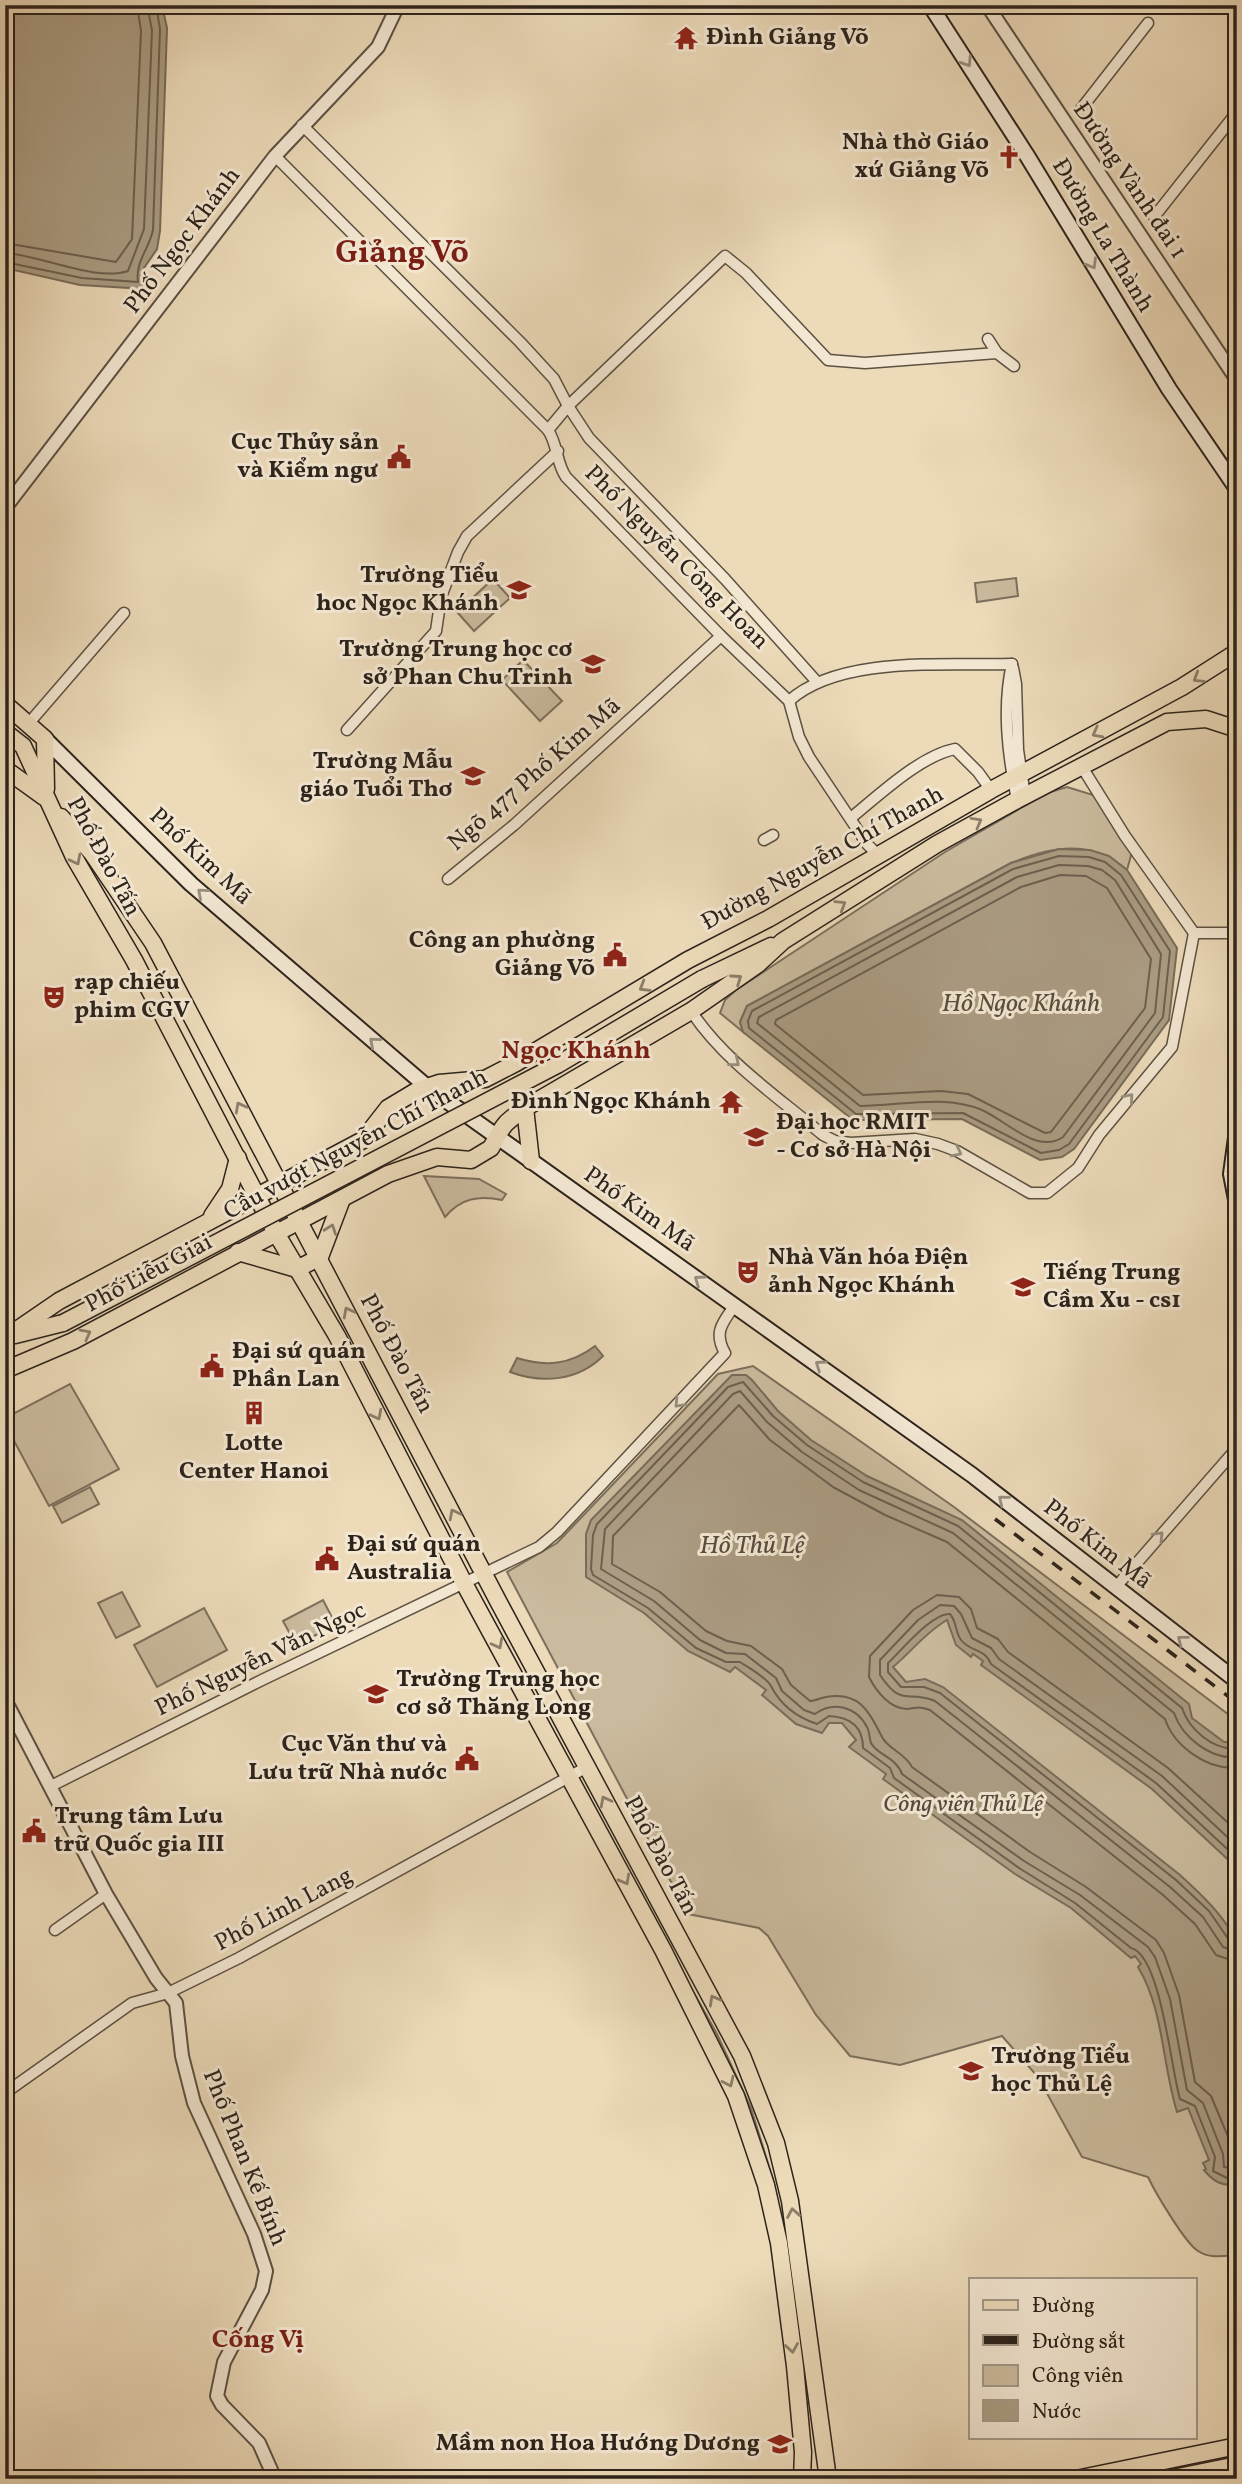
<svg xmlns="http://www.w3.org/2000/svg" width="1242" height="2484" viewBox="0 0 1242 2484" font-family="Vollkorn,serif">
	<rect width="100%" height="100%" fill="#ecdab9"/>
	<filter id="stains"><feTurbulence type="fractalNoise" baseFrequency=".00286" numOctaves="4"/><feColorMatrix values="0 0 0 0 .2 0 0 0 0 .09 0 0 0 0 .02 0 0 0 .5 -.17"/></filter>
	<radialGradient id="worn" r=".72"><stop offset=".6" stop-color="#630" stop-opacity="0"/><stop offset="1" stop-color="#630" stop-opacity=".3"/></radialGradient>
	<g fill="#cbbb9e" stroke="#7c6f5c" stroke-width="2">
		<path d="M1016,578L1018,596L977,602L975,583Z"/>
		<path d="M493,579L510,598L474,631L457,612Z"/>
		<path d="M523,660L562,701L540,721L502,680Z"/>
		<path d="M1067,787L1103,798L1135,841L1127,870C1090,839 1053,846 1011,863L747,1006L740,1022L743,1032L720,1013L725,1000L736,990L945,852L1047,793Z"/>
		<path d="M424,1176L479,1179L506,1194L502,1200C479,1195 461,1198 445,1217Z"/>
		<path d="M753,1366L954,1507L1237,1721V2255C1224,2256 1210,2259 1198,2251C1185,2243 1155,2192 1148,2177L1082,2157L1038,2077L1002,2036L900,2065L850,2056L816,2015L768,1936L759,1928L688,1914L507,1572L557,1543L718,1374Z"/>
		<path d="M70,1384L119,1469L49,1506L5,1424V1418Z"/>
		<path d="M90,1487L99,1504L62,1523L53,1506Z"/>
		<path d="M122,1592L140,1626L116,1638L98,1603Z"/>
		<path d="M323,1600L336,1625L296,1645L283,1621Z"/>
		<path d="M204,1608L227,1650L157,1687L134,1645Z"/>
		<path d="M672,1954L717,2034L751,2108L772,2176L794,2277L787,2276L777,2218Z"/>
	</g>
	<g fill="#ab9c83" stroke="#786c59" stroke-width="2">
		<path d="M5,5H162L167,28L160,231L157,249L144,268L149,282L139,295L129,288L80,285L5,268Z"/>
		<path d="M1059,849L1090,850L1109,856L1127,870L1177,948L1169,1020L1074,1149L1062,1157L1040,1160L962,1119L853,1120L743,1032L740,1022L747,1006L1011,863Z"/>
		<path d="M595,1346L603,1356C578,1381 542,1384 510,1372L517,1358C546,1367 570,1365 595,1346Z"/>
		<path d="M732,1375H746L752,1380L778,1411L811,1440L867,1476L962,1520L1189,1704L1192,1718L1224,1742H1237V1868L1152,1789L981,1665L983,1661L973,1654L971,1657L956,1645L947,1620C926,1632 912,1651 893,1667L906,1682L925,1679L943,1687L1180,1875C1203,1896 1222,1914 1237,1941V2184C1222,2187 1213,2181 1204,2170L1206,2169L1203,2163L1209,2160L1188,2108L1177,2112C1162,2064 1164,2010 1138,1967L1141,1964L1135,1956L1131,1958L1071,1908L1015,1874L883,1779L886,1774L849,1747L856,1740L842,1723H829L822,1733L796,1724L762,1695L766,1690L735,1667L730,1672L688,1651L644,1613L586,1577V1534L591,1520Z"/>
	</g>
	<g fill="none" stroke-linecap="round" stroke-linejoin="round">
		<g stroke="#6c604f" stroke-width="2">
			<path d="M5,243L116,262L132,239L141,31L137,5"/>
			<path d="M5,253C41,255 95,282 128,271L144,229L152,30L147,5"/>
			<path d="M5,262L82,278L138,282C135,262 149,249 153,230L160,29L156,5"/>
			<path d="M1059,856L1089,857L1105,862L1121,875L1170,951L1163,1017L1069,1144L1059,1150L1041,1153L963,1113L856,1114L749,1028L748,1021L752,1011L1013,869Z"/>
			<path d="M1059,865L1088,866L1102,870L1115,880L1161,954L1155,1013L1063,1137C1037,1155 1007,1121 982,1110C944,1094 900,1106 860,1106L757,1023L759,1017L1017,877Z"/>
			<path d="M1060,875L1086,876L1107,888L1151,959L1145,1008L1051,1132L1045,1133L968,1094L941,1091L863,1095L775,1024L776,1020L1021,887Z"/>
			<path d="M1237,1748C1213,1751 1189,1729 1182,1708L958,1526L863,1482L807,1445L773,1416L743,1382L728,1387L597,1524L593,1535L591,1569L593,1575L648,1608L696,1648L726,1662H740C749,1668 766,1677 771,1686C780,1704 796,1717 817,1724L829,1716C849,1717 863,1726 863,1748L890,1768L894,1778L1019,1868L1075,1903L1131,1948C1161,1955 1171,2070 1180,2099L1195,2106L1215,2157L1213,2171L1227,2178H1237"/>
			<path d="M1237,1757C1211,1760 1182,1737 1174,1713L953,1533L859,1490L802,1452L767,1422L740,1391L733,1394L605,1529L601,1569L654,1601L700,1640L726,1653L745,1654L776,1678L782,1691L804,1710L815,1714C833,1701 856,1706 867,1727C870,1732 869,1738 871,1743C877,1755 896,1757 902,1774L1024,1861L1080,1895L1148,1947L1155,1957L1170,1999L1187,2090L1203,2103L1223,2154L1224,2167L1237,2169"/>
			<path d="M1237,1767C1208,1771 1174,1746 1165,1719L947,1542L885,1515L833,1487L770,1440L739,1405L613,1536L612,1564L660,1592L706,1631L727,1641L751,1646L782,1669L791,1685L810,1701C815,1701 820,1698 826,1697C860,1691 869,1712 882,1737C888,1749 905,1753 912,1767L1030,1852L1086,1887L1156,1940L1164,1953L1179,1995L1195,2082L1211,2096L1237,2158"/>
			<path d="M1237,1831L1168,1768L1008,1652L998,1639L977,1628L971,1609L959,1597L937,1595L913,1610L870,1656L869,1677C876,1691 890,1709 907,1709C916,1708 921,1706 930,1710L1163,1895L1195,1924L1216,1955L1237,1962"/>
			<path d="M1237,1846L1162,1776L999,1659L991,1648L972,1638L961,1614L954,1606L940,1605L918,1620L880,1660V1675C903,1709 907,1689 935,1701L1170,1887L1203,1917L1223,1947L1237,1952"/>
			<path d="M1237,1858L1156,1783L991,1664C985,1648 970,1652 961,1640C955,1632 957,1622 950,1614C933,1612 901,1651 888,1663V1672L901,1687H924L940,1693L1176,1880L1209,1911L1229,1940L1237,1943"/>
		</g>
		<g stroke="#5c5142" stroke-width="13">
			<g id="minor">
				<path d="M1228,5L1237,13"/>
				<path d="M1081,109L1148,23"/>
				<path d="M302,125L520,342L554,379L568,406L725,256L746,273L828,360L865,363L997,353L1014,366"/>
				<path d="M275,156L548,430C558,445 556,463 566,477L721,636L789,701L799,737L809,757L867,844L879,856"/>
				<path d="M1154,217L1237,112"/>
				<path d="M988,339L997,353"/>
				<path d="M548,430L568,406L589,438L725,579L817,682"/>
				<path d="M1012,664C1002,708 1008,756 1017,800"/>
				<path d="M1013,668L1016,684L1018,750L1025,796"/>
				<path d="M789,701C840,655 946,666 1012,664"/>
				<path d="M29,723L124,613"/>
				<path d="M347,730L436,631L441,597L458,552L467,536L558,451"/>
				<path d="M852,817C879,795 920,756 955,749L978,772L991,790"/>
				<path d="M764,840L773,835"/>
				<path d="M448,879L514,825L721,636"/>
				<path d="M1194,933H1237"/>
				<path d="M691,1011C725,1062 777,1096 823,1135L835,1141L851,1143L915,1139L938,1144L957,1151L1030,1193H1047L1078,1168L1099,1135L1172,1047L1194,933L1125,836L1082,767"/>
				<path d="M1115,1588L1237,1448"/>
				<path d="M51,1786L262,1680L539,1547L557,1532L725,1353C713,1332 723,1322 735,1305"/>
				<path d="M55,1930L106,1894"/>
				<path d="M5,2093L132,2003L168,1993L239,1958L587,1767"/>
			</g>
		</g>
		<g stroke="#5c5142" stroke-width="16">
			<g id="tertiary">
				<path d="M987,5L1237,380"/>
				<path d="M5,508L275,156L378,47L398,5"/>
				<path d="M5,1700L106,1894L156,1978L176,2003L182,2056L194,2103L254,2234L266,2271L262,2290L224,2362L217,2396L222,2405L259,2443L275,2479"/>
			</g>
		</g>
		<g stroke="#2c231b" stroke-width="18">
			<g id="secondary">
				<path d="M930,5L1026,154L1169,389L1237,489"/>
				<path d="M45,739L191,884L426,1086L972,1475L1237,1681"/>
				<path d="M1237,1130L1231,1174L1237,1205"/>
			</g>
		</g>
		<g stroke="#2c231b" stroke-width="19">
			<g id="primary">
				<path d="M5,704L45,739L46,789"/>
				<path d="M5,732L23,746L74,857L134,960L276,1233L337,1336L465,1585L663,1950L736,2096L766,2185L779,2243L795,2366L803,2452L802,2479"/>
				<path d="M5,769L44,797"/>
				<path d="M61,817L92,853L153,943L498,1601L742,2056L776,2143L790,2201L828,2479"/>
				<path d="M702,979L771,946"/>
				<path d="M525,1108L531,1161"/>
				<path d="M212,1216L230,1189L238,1158"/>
				<path d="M238,1252L297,1269L320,1257L342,1199"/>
				<path d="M15,1335L63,1323"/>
				<path d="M5,1338L59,1301L363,1140L388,1108L418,1090L439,1083L485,1079L516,1063L688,960L768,919L991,790L1182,687L1237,652"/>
				<path d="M5,1370L73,1341L388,1174L437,1157L471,1160L491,1148C504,1124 502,1125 525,1108L691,1011L757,965L783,941L937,844L1017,800L1167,722L1206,719L1237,729"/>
				<path d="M1076,2479L1237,2446"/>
			</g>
		</g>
		<g stroke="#2c231b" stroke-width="19">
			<path id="trunk" d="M1168,2479L1237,2465"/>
		</g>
		<use href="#minor" stroke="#f3e7d2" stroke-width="10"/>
		<use href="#tertiary" stroke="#f3e7d2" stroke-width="12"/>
		<use href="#secondary" stroke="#f3e7d2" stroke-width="14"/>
		<use href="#primary" stroke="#ecdab9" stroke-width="16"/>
		<use href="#trunk" stroke="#ecdab9" stroke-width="16"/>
		<path stroke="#2c231b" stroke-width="3.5" stroke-dasharray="12 12" stroke-linecap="butt" d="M995,1519L1237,1703"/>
		<g stroke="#2c231b" stroke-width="19" stroke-linecap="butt">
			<path id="primary-bridge" d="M63,1323L557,1065L702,979"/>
		</g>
		<use href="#primary-bridge" stroke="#ecdab9" stroke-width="16"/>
	</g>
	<defs><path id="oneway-chevron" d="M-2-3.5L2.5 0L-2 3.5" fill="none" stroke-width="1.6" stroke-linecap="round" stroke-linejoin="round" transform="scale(1.75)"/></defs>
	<g stroke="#998f80">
		<use href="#oneway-chevron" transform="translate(967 62) rotate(57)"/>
		<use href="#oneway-chevron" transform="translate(1092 264) rotate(59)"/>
		<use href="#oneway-chevron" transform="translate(202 893) rotate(-139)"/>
		<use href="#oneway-chevron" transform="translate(374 1042) rotate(-139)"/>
		<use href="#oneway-chevron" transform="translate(735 1062) rotate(39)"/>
		<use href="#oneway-chevron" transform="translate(1129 1098) rotate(-50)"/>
		<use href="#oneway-chevron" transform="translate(957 1152) rotate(27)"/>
		<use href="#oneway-chevron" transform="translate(699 1280) rotate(-145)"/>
		<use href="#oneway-chevron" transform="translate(820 1365) rotate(-145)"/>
		<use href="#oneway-chevron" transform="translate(679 1403) rotate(133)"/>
		<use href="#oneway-chevron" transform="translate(1003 1500) rotate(-141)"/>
		<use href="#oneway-chevron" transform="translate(1159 1536) rotate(-46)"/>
		<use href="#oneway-chevron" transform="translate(1182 1640) rotate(-142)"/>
	</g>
	<g stroke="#8c7e6a">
		<use href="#oneway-chevron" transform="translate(1198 678) rotate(148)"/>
		<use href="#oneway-chevron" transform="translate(1097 733) rotate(152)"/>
		<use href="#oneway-chevron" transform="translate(977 822) rotate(-29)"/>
		<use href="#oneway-chevron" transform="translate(76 860) rotate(63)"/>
		<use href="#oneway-chevron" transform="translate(841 905) rotate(-32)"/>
		<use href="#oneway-chevron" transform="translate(737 979) rotate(-35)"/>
		<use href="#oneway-chevron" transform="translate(644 987) rotate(149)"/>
		<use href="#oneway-chevron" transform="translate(240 1107) rotate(-118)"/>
		<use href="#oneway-chevron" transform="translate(331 1229) rotate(-70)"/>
		<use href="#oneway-chevron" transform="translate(348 1312) rotate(-118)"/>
		<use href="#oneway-chevron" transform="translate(86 1334) rotate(-28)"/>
		<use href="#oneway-chevron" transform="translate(377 1415) rotate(63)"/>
		<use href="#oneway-chevron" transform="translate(454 1514) rotate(-117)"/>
		<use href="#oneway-chevron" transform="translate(498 1644) rotate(62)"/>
		<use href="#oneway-chevron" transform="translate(605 1801) rotate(-118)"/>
		<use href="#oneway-chevron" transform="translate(625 1880) rotate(61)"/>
		<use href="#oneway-chevron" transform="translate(714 2000) rotate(-119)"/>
		<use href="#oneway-chevron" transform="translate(729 2082) rotate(65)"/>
		<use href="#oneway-chevron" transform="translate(793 2213) rotate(-100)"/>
		<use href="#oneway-chevron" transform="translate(792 2348) rotate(81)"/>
	</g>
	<defs>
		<g id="temple-bare" transform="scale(1.89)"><path d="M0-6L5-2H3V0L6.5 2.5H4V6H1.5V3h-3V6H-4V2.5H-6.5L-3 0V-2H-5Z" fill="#8f2418" stroke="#f3e7d2" stroke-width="2.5" paint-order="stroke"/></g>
		<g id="church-bare" transform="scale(1.89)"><path d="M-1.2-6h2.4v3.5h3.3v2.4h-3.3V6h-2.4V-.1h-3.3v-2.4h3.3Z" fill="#8f2418" stroke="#f3e7d2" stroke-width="2.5" paint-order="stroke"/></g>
		<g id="civic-bare" transform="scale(1.89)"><path d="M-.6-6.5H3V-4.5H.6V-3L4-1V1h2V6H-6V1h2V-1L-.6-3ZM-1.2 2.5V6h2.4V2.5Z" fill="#8f2418" stroke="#f3e7d2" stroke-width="2.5" paint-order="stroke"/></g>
		<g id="school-bare" transform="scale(1.89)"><path d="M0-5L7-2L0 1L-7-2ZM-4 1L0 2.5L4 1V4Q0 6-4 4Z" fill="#8f2418" stroke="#f3e7d2" stroke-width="2.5" paint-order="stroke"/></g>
		<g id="theatre-bare" transform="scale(1.89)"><path d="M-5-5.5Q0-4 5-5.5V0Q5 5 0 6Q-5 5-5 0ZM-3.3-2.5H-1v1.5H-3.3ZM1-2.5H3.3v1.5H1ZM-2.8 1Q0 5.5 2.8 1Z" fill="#8f2418" stroke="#f3e7d2" stroke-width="2.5" paint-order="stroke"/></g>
		<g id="university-bare" transform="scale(1.89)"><path d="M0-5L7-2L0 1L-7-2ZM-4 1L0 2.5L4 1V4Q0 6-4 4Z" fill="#8f2418" stroke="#f3e7d2" stroke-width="2.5" paint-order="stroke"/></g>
		<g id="building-bare" transform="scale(1.89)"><path d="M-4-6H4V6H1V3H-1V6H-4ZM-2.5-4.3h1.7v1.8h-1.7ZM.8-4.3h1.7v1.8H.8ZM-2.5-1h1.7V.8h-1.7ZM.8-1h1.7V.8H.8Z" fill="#8f2418" stroke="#f3e7d2" stroke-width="2.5" paint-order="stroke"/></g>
	</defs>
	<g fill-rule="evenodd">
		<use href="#temple-bare" x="686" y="38"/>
		<use href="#church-bare" x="1009" y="157"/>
		<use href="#civic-bare" x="399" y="457"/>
		<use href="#school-bare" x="519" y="590"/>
		<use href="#school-bare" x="593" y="664"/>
		<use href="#school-bare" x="473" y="776"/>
		<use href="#civic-bare" x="615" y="955"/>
		<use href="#theatre-bare" x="54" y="997"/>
		<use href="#temple-bare" x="731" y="1102"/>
		<use href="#university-bare" x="756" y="1137"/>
		<use href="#theatre-bare" x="748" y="1272"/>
		<use href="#school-bare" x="1023" y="1287"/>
		<use href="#civic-bare" x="212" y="1366"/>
		<use href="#building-bare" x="254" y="1413"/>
		<use href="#civic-bare" x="327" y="1559"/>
		<use href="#school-bare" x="376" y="1694"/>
		<use href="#civic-bare" x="467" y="1759"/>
		<use href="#civic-bare" x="34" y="1831"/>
		<use href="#school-bare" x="971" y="2071"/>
		<use href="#school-bare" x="780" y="2444"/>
	</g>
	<g text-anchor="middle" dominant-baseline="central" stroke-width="6" stroke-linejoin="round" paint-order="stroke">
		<g font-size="24" font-weight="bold" fill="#2c231b" stroke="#f3e7d2" text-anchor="start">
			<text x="706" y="38">Đình Giảng Võ</text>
			<text x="989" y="143" text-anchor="end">Nhà thờ Giáo<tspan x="989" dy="28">xứ Giảng Võ</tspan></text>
			<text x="379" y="443" text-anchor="end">Cục Thủy sản<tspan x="379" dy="28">và Kiểm ngư</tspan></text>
			<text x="499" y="576" text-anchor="end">Trường Tiểu<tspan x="499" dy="28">hoc Ngọc Khánh</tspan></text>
			<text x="573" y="650" text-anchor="end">Trường Trung học cơ<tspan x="573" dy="28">sở Phan Chu Trinh</tspan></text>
			<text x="453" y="762" text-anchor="end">Trường Mẫu<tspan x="453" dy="28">giáo Tuổi Thơ</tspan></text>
			<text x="595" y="941" text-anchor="end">Công an phường<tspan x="595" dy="28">Giảng Võ</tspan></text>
			<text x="74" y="983">rạp chiếu<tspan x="74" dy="28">phim CGV</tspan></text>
			<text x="711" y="1102" text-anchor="end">Đình Ngọc Khánh</text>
			<text x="776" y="1123">Đại học RMIT<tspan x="776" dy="28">- Cơ sở Hà Nội</tspan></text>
			<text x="768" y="1258">Nhà Văn hóa Điện<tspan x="768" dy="28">ảnh Ngọc Khánh</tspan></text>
			<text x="1043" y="1273">Tiếng Trung<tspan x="1043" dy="28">Cầm Xu - cs1</tspan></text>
			<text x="232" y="1352">Đại sứ quán<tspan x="232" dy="28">Phần Lan</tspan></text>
			<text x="254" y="1444" text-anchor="middle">Lotte<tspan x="254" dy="28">Center Hanoi</tspan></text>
			<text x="347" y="1545">Đại sứ quán<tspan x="347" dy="28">Australia</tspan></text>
			<text x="396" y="1680">Trường Trung học<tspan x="396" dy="28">cơ sở Thăng Long</tspan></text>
			<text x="447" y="1745" text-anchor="end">Cục Văn thư và<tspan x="447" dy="28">Lưu trữ Nhà nước</tspan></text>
			<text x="54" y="1817">Trung tâm Lưu<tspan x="54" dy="28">trữ Quốc gia III</tspan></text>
			<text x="991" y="2057">Trường Tiểu<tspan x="991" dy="28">học Thủ Lệ</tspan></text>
			<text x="760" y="2444" text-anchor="end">Mầm non Hoa Hướng Dương</text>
		</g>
		<g font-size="24" fill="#2c231b" stroke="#f3e7d2">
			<text transform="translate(1129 181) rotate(56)">Đường Vành đai 1</text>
			<text transform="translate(1102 236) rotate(59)">Đường La Thành</text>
			<text transform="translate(183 241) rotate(-53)">Phố Ngọc Khánh</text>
			<text transform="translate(676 558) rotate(45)">Phố Nguyễn Công Hoan</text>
			<text transform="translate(535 775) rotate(-41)">Ngõ 477 Phố Kim Mã</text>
			<text transform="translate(103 857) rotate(62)">Phố Đào Tấn</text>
			<text transform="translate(200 857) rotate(43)">Phố Kim Mã</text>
			<text transform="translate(823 859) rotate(-29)">Đường Nguyễn Chí Thanh</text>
			<text transform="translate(356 1145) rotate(-28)">Cầu vượt Nguyễn Chí Thanh</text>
			<text transform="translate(639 1210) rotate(35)">Phố Kim Mã</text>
			<text transform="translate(149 1274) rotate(-28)">Phố Liễu Giai</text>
			<text transform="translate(396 1354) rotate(62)">Phố Đào Tấn</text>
			<text transform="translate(1097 1545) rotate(38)">Phố Kim Mã</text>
			<text transform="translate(261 1660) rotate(-26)">Phố Nguyễn Văn Ngọc</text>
			<text transform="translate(660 1856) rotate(62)">Phố Đào Tấn</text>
			<text transform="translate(284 1910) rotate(-28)">Phố Linh Lang</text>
			<text transform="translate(244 2158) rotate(68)">Phố Phan Kế Bính</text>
		</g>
		<g font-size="24" font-style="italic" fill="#54493c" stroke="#f3e7d2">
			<text x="963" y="1805">Công viên Thủ Lệ</text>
		</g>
		<g font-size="26" font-style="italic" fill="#584d3f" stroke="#f3e7d2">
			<text x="1021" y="1004">Hồ Ngọc Khánh</text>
			<text x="752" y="1546">Hồ Thủ Lệ</text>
		</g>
		<g font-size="26" font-weight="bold" fill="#7a1f14" stroke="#f3e7d2">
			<text x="576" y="1051">Ngọc Khánh</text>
			<text x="258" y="2340">Cống Vị</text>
		</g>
		<g font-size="32" font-weight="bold" fill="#7a1f14" stroke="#f3e7d2">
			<text x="402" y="254">Giảng Võ</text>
		</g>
	</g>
	<rect width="1242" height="2484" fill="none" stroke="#ecdab9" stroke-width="28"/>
	<rect x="7" y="7" width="1228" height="2470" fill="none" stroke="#2c231b" stroke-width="3.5"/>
	<rect x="14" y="14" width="1214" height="2456" fill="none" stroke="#2c231b" stroke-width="2"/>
	<rect x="969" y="2278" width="228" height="161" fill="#f3e7d2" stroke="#a39989" stroke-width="2"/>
	<rect x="983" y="2300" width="35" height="10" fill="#ecdab9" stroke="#a39989" stroke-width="2"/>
	<text x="1032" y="2312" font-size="21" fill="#2c231b">Đường</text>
	<rect x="983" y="2335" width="35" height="10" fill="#2c231b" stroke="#a39989" stroke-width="2"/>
	<text x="1032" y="2348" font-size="21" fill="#2c231b">Đường sắt</text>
	<rect x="983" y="2365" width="35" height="21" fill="#cbbb9e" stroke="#a39989" stroke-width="2"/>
	<text x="1032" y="2382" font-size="21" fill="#2c231b">Công viên</text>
	<rect x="983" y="2400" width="35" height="21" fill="#ab9c83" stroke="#a39989" stroke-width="2"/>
	<text x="1032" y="2418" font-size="21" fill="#2c231b">Nước</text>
	<rect width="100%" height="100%" filter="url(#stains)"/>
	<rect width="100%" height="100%" fill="url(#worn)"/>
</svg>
